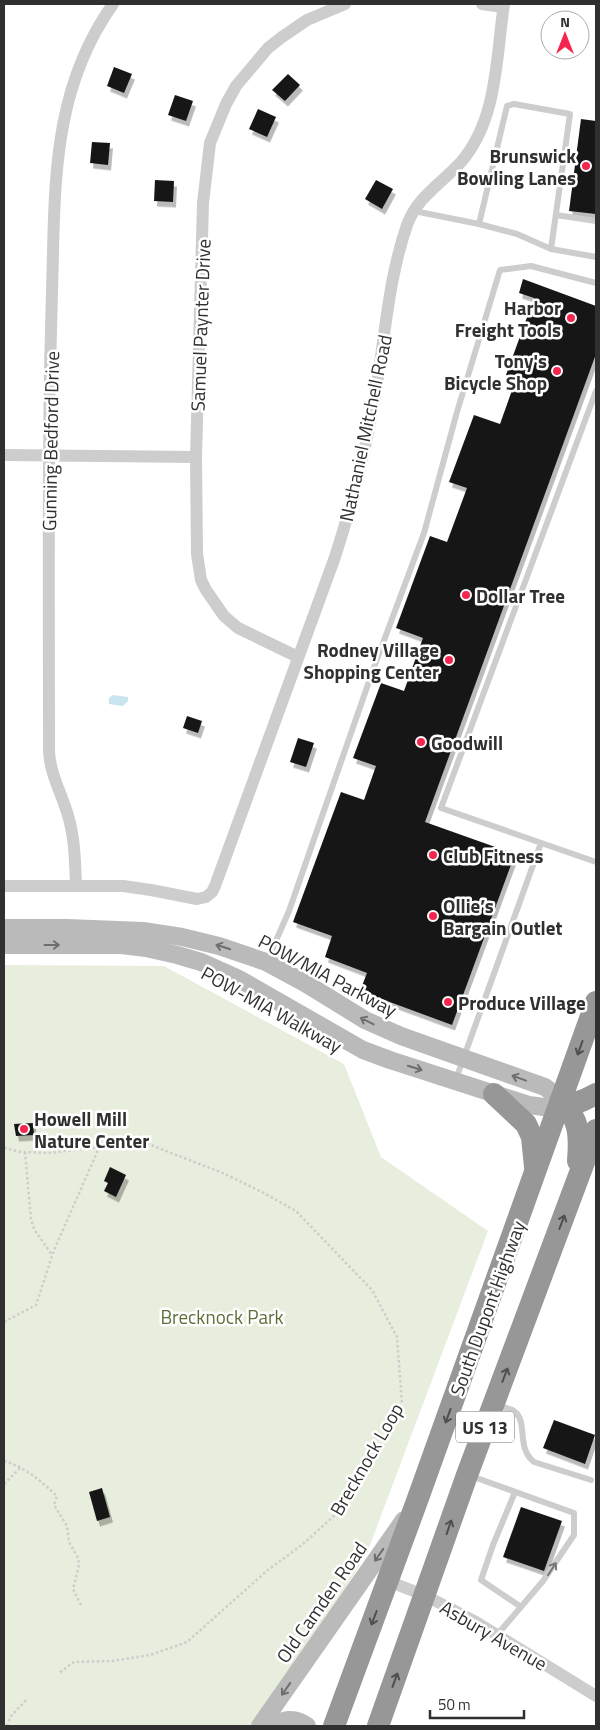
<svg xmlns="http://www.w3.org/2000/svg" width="600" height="1730" viewBox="0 0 600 1730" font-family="'Titillium Web',sans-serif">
	<defs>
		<filter id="shadow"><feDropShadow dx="3" dy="5.5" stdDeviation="0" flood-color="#0004"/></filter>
	</defs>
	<rect width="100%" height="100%" fill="#fff"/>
	<path fill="#e8eedd" d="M4,965L164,966L344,1064L381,1157L488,1231L367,1553L351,1580L250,1726H4Z"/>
	<path fill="#c8e5ef" d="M113,695L128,697V701L123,706L109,704V698Z"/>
	<g fill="#171717" filter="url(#shadow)">
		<path d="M114,67L132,74L124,93L107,86Z"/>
		<path d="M288,74L300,85L285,101L272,90Z"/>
		<path d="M175,95L193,101L186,121L168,115Z"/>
		<path d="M258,109L276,117L267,137L249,129Z"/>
		<path d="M581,119L596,121V214L569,211Z"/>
		<path d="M92,142L110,143L108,165L90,163Z"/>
		<path d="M155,180L174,181L173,202L154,201Z"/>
		<path d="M376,180L393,189L382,209L365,199Z"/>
		<path d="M523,279L596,306V354L425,822L515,854L452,1025L360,991L367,973L325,957L332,936L293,922L341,792L364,800L376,766L353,758L381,683L404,691L423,638L396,628L430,536L447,542L467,488L449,482L474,415L500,424L516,379L506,375L534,298L519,293Z"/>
		<path d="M187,716L202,721L198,733L183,728Z"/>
		<path d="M298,738L314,743L306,767L290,762Z"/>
		<path d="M33,1123L34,1135L16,1136L14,1124Z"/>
		<path d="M110,1167L126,1175L116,1197L104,1191L108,1183L104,1181Z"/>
		<path d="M554,1420L595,1435L585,1464L543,1448Z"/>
		<path d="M102,1488L110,1517L97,1521L89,1492Z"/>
		<path d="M521,1507L562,1521L544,1571L503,1557Z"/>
	</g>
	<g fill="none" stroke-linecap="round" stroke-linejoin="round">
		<g stroke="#cdcdcd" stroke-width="2.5" stroke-dasharray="2.5 2.5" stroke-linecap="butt">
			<path d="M4,1148L21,1152L49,1153L100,1147L138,1140L225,1174L262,1192L296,1211L372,1290L397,1337L402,1403L389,1422L375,1437L359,1471L336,1514L302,1545L269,1569L187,1642L150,1655L112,1661L74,1662L59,1673"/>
			<path d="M25,1152L31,1219L34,1229L52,1255"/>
			<path d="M4,1322L36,1305L54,1250L99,1148"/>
			<path d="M4,1461C25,1467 41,1481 57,1496L54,1505L67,1526L69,1542L78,1558L79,1565L73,1589L81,1605"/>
			<path d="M4,1484L20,1468"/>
			<path d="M7,1726L11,1716L26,1700"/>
		</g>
		<g stroke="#cdcdcd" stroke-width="6">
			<path d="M414,211L479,224L517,234L551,249L596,257"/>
			<path d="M556,215L596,221"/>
			<path d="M479,224L507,106L514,104L570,114L551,249"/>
			<path d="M596,391L441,808L596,862"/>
			<path d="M267,961L289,911L373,670L424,533L457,412L500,270L531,266L596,283"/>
			<path d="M456,1079L541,843"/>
			<path d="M497,1406C503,1407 511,1408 515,1412C528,1422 516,1448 534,1462L591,1480"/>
			<path d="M471,1476L574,1513V1535L543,1581L497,1635"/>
			<path d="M515,1492L493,1545L481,1580L521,1607"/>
		</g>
		<g stroke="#cdcdcd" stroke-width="12">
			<path d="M482,4L503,7"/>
			<path d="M4,455L196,457"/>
			<path d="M298,657L238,628L224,616L206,590L201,580L197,554L196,457L203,203L210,143L226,104L236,86L268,48L282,37L307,20L345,4"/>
			<path d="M76,885C75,863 75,841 69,819C63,796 50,775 49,751C49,624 48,497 50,370C51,330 52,291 53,252C55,162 59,80 113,4"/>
			<path d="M4,886H123L151,890L197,899L206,897L212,892L215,886L335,557C352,504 366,450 375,396C385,338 388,280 407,225C417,197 442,183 461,162C498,119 496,57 504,4"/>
			<path d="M388,1581L426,1596L476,1622L596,1696"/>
		</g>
		<g stroke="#bababa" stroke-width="18">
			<path d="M4,928H67L143,931L182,937L219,946L266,962L305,983L365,1020L401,1036L545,1087L561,1100"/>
			<path d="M4,945H121L146,948L177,955L201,962L239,979L363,1050L390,1060L529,1105L558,1109"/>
			<path d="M260,1726L404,1520"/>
			<path d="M270,1726C283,1720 294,1716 307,1726"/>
		</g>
		<g stroke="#979797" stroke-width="22">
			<path d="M494,1094L526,1124L532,1137L535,1167"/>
			<path d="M561,1100C580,1120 580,1136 578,1161"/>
			<path d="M558,1109L584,1100L596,1094"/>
			<path d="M334,1726L417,1501L596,1002"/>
			<path d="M378,1726L467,1475L596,1130"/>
		</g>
	</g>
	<defs><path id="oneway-shaft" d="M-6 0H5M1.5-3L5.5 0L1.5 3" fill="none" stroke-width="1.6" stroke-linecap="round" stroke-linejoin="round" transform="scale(1.25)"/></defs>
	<g stroke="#6e6e6e">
		<use href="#oneway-shaft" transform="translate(52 945)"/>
		<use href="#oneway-shaft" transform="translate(223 947) rotate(-162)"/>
		<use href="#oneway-shaft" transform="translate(367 1021) rotate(-153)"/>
		<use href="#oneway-shaft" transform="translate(415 1068) rotate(17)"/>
		<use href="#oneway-shaft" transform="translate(519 1078) rotate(-160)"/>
		<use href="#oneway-shaft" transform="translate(379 1555) rotate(125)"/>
		<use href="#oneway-shaft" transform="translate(286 1689) rotate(125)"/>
	</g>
	<g stroke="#4f4f4f">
		<use href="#oneway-shaft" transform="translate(580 1048) rotate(110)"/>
		<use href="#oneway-shaft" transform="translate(562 1222) rotate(-69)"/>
		<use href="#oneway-shaft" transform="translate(505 1375) rotate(-69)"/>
		<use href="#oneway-shaft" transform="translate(448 1416) rotate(110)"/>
		<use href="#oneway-shaft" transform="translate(449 1527) rotate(-71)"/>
		<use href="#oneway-shaft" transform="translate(374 1618) rotate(111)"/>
		<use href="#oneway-shaft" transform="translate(395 1680) rotate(-70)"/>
	</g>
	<use stroke="#777" href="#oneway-shaft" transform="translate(552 1569) rotate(-57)"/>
	<g fill="#f4254e" stroke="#fff" stroke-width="2">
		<circle cx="586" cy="166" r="5"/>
		<circle cx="571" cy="318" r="5"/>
		<circle cx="557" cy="371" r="5"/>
		<circle cx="466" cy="595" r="5"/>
		<circle cx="449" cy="660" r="5"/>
		<circle cx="421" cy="742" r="5"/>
		<circle cx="433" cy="855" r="5"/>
		<circle cx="433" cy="916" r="5"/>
		<circle cx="448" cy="1002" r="5"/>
		<circle cx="24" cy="1129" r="5"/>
	</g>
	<g text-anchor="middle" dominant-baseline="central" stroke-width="5" stroke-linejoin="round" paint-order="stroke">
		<rect fill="#fff" stroke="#6e6e6e" stroke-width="1" x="456" y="1411.5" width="58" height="31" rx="4"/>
		<g font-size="18" font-weight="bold" fill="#303030">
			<text x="485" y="1427">US 13</text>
		</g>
		<g font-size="19" font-weight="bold" fill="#303030" stroke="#fff" text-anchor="start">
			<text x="576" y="155" text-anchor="end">Brunswick<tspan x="576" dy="22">Bowling Lanes</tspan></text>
			<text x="561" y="307" text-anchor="end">Harbor<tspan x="561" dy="22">Freight Tools</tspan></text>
			<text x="547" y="360" text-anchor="end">Tony's<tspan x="547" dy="22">Bicycle Shop</tspan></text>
			<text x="476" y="595">Dollar Tree</text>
			<text x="439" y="649" text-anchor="end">Rodney Village<tspan x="439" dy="22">Shopping Center</tspan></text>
			<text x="431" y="742">Goodwill</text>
			<text x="443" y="855">Club Fitness</text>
			<text x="443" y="905">Ollie’s<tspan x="443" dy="22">Bargain Outlet</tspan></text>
			<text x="458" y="1002">Produce Village</text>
			<text x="34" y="1118">Howell Mill<tspan x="34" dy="22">Nature Center</tspan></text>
		</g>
		<g font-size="19" fill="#303030" stroke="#fff">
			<text transform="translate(200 325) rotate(-88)">Samuel Paynter Drive</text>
			<text transform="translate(365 428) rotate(-78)">Nathaniel Mitchell Road</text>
			<text transform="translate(50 441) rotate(-89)">Gunning Bedford Drive</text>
			<text transform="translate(328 975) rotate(28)">POW/MIA Parkway</text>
			<text transform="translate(272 1009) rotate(29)">POW-MIA Walkway</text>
			<text transform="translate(487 1308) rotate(-70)">South Dupont Highway</text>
			<text transform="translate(366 1459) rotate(-60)">Brecknock Loop</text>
			<text transform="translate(321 1602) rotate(-55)">Old Camden Road</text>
			<text transform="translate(494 1635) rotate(30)">Asbury Avenue</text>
		</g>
		<g font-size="19" fill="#5a7039" stroke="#fff">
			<text x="222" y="1316">Brecknock Park</text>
		</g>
	</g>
	<rect width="600" height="1730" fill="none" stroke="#303030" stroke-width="10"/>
	<g transform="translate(565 35)"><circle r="24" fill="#ffffff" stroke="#acacac"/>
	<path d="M0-4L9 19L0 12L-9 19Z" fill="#f4254e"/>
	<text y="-8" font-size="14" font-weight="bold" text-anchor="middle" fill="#303030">N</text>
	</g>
	<path d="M430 1710v8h94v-8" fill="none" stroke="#303030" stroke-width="2.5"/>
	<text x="438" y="1710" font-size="15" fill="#303030" stroke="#ffffff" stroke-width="4" paint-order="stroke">50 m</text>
</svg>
